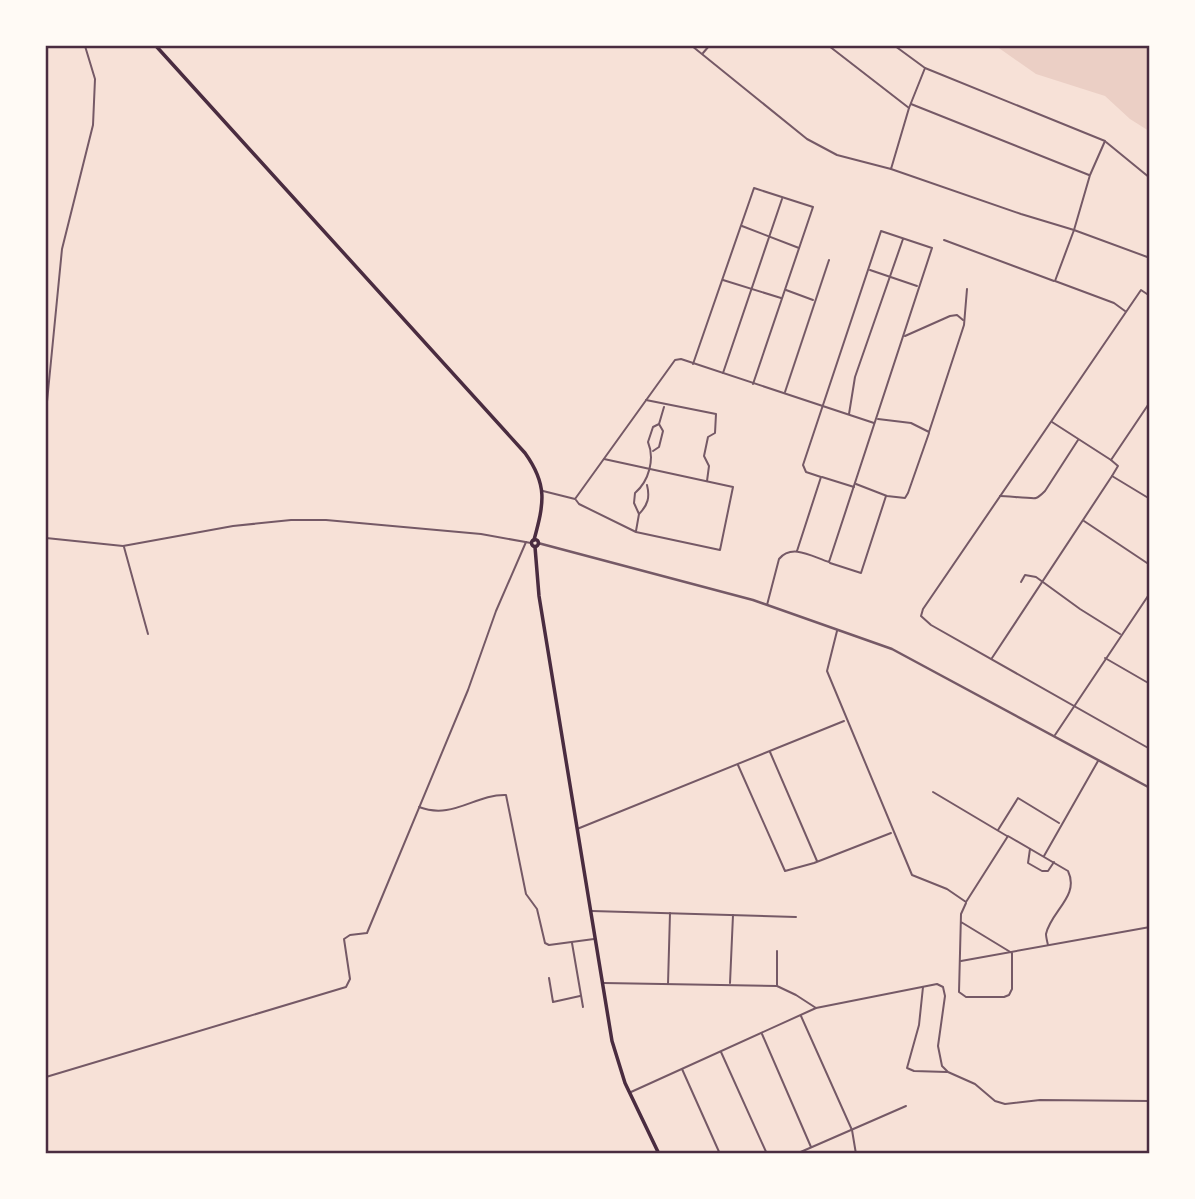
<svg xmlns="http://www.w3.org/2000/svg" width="1195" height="1199" viewBox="0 0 1195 1199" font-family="'Alegreya Sans',sans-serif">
	<rect width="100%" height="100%" fill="#f7e1d7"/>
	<path fill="#ebcfc5" d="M996,46H1149V131L1130,119L1105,96L1036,74Z"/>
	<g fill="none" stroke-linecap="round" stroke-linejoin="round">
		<g stroke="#755966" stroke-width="2">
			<path d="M692,46L807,139L837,155L891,169L909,108"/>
			<path d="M829,46L909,108L925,68L895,46"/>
			<path d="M703,53L709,46"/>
			<path d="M911,104L1089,175"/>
			<path d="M1106,142L1150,178"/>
			<path d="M891,169L1021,214L1074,230L1090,175L1105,141L925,68"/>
			<path d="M742,226L799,248"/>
			<path d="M944,240L1054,281"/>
			<path d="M870,270L917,286"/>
			<path d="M723,280L781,298"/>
			<path d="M786,290L813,300"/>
			<path d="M1150,296L1141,290L923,609L921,616L931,625L1150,749"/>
			<path d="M1125,311L1114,303L1055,281L1074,230L1150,258"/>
			<path d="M905,336L950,316L957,315L963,320"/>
			<path d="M693,364L754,188L813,207L753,384"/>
			<path d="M723,373L782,199"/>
			<path d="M785,392L829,260"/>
			<path d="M646,400L716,414L715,433L708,437L704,456L709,466L707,481"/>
			<path d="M46,412L62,249L93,125L95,79L85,46"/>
			<path d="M849,414L855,377L903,239"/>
			<path d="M878,419L911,423L929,432L964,325L967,289"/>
			<path d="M1052,422L1111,460L1150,402"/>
			<path d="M653,451L659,447L663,431L659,424"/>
			<path d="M1111,460L1118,466L1112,476L1150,499"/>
			<path d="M822,477L854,487"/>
			<path d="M856,484L887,496L905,498L908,493L929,433"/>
			<path d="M543,491L575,499L675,360L681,359L874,423"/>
			<path d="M1000,496C1007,496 1033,499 1036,498C1039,497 1043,493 1045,491L1078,440"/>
			<path d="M576,500L579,504L636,532L720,550L733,487L604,459"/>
			<path d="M639,514C648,505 650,497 647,485"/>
			<path d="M1084,521L1150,565"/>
			<path d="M636,531L639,514L634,503L635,493C649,481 655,459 648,442L653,427L659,424L664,407"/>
			<path d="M46,538L123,546L233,526L291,520H326L481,534L531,543"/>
			<path d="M124,547L148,634"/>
			<path d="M830,563L861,573L886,496"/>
			<path d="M1021,582L1025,575L1036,577L1080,609L1120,634"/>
			<path d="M767,605L779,559C792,543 813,557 829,562L932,248L881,231L803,465L806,472L821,477L797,551"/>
			<path d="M837,631L827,671L912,875L947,889L966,902L1008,836L1068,871C1080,896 1051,911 1046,934C1046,937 1047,941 1048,945"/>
			<path d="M992,658L1112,476"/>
			<path d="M1105,658L1150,684"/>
			<path d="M1055,735L1150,593"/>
			<path d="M770,752L817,861"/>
			<path d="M738,765L785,871L814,863L891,833"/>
			<path d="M933,792L1007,836"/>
			<path d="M419,807C453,820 475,794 506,795L526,894L537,909L545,943L549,945L594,939"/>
			<path d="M577,829L844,721"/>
			<path d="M998,830L1018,798L1059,823"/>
			<path d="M1030,849L1028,863L1042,871H1048L1054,862"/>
			<path d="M1044,856L1098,761"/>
			<path d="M592,911L796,917"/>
			<path d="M961,922L1012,953V989L1009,995L1004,997H966L959,992L961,914L966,903"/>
			<path d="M572,943L583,1007"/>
			<path d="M777,951V985"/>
			<path d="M961,961L1150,927"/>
			<path d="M549,978L553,1002L580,996"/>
			<path d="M604,983L777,986L796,995L816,1008"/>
			<path d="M730,983L733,915"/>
			<path d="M668,984L670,913"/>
			<path d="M923,987L919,1025L907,1068L914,1071L947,1072"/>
			<path d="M801,1016L852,1130L856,1154"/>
			<path d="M762,1034L811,1147"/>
			<path d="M721,1052L767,1154"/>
			<path d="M682,1069L720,1154"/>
			<path d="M46,1077L346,987L350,979L344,939L350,935L367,933L468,690L496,611L526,542"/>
			<path d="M631,1092L816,1008L937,984L943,987L945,996L938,1046L942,1066L948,1072L975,1084L995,1101L1005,1104L1040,1100L1150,1101"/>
			<path d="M796,1154L906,1106"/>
		</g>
		<path stroke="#755966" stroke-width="2.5" d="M538,543L753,600L892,649L1150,788"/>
		<g stroke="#4a2c40" stroke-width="3.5">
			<path d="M156,46L525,453C548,485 544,503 534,540"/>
			<circle cx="535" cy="543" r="3.5"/>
			<path d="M535,547L539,596L612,1041L625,1083L659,1154"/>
		</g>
	</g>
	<rect width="1195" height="1199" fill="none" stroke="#fffaf5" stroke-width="94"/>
	<rect x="47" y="47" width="1101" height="1105" fill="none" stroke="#4a2c40" stroke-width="2.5"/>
</svg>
